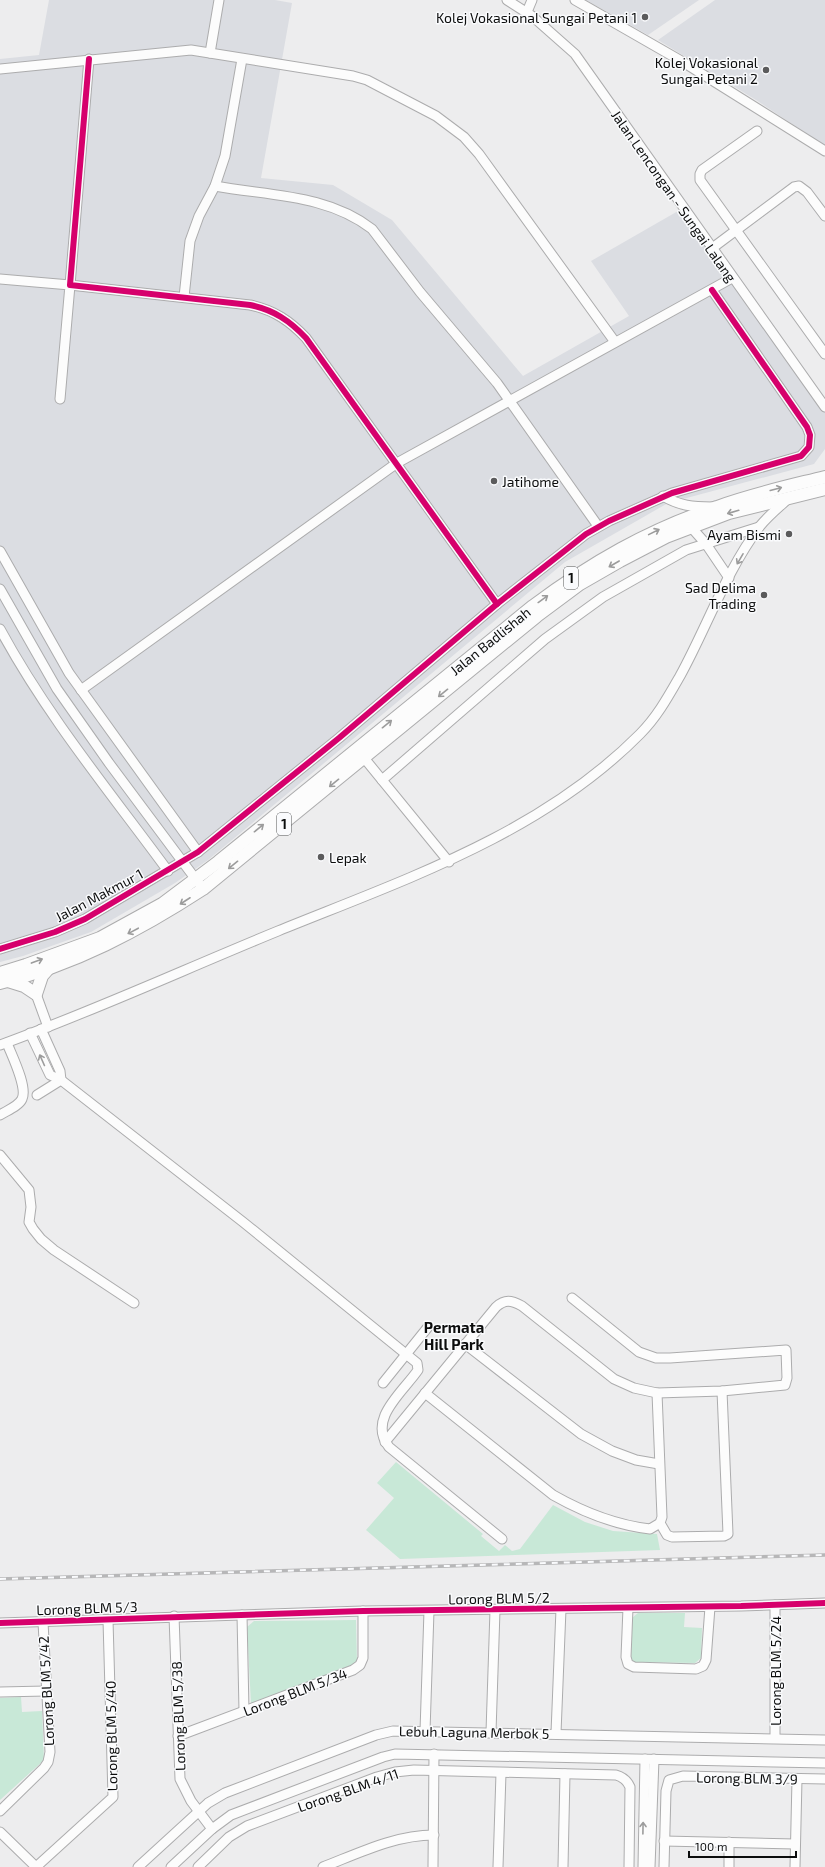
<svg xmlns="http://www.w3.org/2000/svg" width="825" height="1867" viewBox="0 0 825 1867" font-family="'Exo 2',sans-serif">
	<rect width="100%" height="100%" fill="#ededee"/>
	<g fill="#dbdde2">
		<path d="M49,0H275L292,3L261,178L333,185L392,220L523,376L629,316L591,261L685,207L825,408V449L814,464L668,503L565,562L208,860L175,883L91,932L23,956L0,962V59L39,55Z"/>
		<path d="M586,0H699L648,35Z"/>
		<path d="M715,0H825V146L756,100L658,40Z"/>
	</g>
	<g fill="#c8e8d7">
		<path d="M396,1462L483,1534L481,1536L499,1551L505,1545L512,1551L520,1549L553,1505L585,1522L613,1531L657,1534L660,1550L400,1559L366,1530L394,1498L377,1483Z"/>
		<path d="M638,1613H685L684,1627L702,1628L701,1658L695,1663L631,1662L632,1618Z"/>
		<path d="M356,1620L357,1663L251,1704L247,1627L254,1621Z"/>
		<path d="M21,1697L22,1712L42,1711L44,1760L0,1800V1698Z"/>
	</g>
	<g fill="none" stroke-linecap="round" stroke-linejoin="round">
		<g stroke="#acacad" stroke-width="11">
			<g id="minor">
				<path d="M507,0L532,16L575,54L825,407"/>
				<path d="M575,0L683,62L825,151"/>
				<path d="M527,12L532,0"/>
				<path d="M210,53L219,0"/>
				<path d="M89,59L70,285L250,305C274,310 290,321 306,338L497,604"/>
				<path d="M0,69L191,50L353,76L367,80L436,116L464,137L479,154L615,342"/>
				<path d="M757,131L702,170L700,174V180L825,354"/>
				<path d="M215,186C269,196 327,194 372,229L420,292L497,383L598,526"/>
				<path d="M711,249L794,187L799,186L807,192L825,216"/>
				<path d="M0,279L70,285L60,399"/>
				<path d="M184,297L190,241L199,216L215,186L225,156L242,59"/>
				<path d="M663,496C680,506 693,507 712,507"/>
				<path d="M691,527L706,544L729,578"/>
				<path d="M0,551L69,673L198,852"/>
				<path d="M0,589L57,689L109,763L203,889"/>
				<path d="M0,629C47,716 110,792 168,871"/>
				<path d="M81,690L397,463L732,278"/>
				<path d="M360,753L449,862"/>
				<path d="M382,780L545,639L603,597L686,550L759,527"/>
				<path d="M0,949L55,932L85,919L198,852L339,738L497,604L586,534L609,521L672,493L801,456L809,447L810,435L807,427L712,290"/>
				<path d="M36,994L48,1027"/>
				<path d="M41,1029L60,1071L61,1080"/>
				<path d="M30,1033L50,1075L61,1080L243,1222L417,1363L418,1370C403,1392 367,1419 389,1447L502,1539"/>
				<path d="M0,1045C94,1011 185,969 278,931C406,879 541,834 640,734C657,717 668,697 680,676C707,627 726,571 760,526C768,516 779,507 789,498"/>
				<path d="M37,1095L61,1080"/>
				<path d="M0,1115C6,1111 19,1106 22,1099C28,1087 11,1054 7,1043"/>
				<path d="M0,1155L29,1190L31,1207L29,1222L33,1229L41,1239L54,1250L134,1303"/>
				<path d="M465,1344L581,1434L612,1451L636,1460L659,1464"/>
				<path d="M383,1383L428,1327"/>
				<path d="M425,1393L553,1495C583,1512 615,1525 650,1529L660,1523L662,1517L657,1393"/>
				<path d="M385,1442L496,1307C505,1299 511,1300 522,1306L614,1379L634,1388L657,1393L722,1391L785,1385L787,1378L786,1350L670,1358H656L639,1352L572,1298"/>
				<path d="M660,1523L667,1535L672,1537L724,1536L728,1534L722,1391"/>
				<path d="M628,1608L626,1657L628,1664L634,1667L696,1669L703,1666L706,1660L710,1607"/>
				<path d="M242,1615L244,1711"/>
				<path d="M174,1616L180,1779L191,1801L212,1829"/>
				<path d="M0,1623L363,1611L741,1606L825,1603"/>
				<path d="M0,1692L46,1691"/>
				<path d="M425,1731L429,1611"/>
				<path d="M491,1732L495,1610"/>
				<path d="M556,1733L561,1609"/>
				<path d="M178,1736L353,1670L360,1665L363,1658V1611"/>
				<path d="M775,1738V1605"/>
				<path d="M0,1811L44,1768L48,1762L50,1752L43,1622"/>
				<path d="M0,1832L36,1867"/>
				<path d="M664,1841L795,1844"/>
				<path d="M36,1867L113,1797L108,1620"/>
				<path d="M138,1867L208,1803L225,1793L376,1735L393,1731L825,1740"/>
				<path d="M171,1867L212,1829L231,1815L383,1757L395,1754L825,1763"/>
				<path d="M198,1867L229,1837L247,1826L377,1777L395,1772L414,1770L616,1775C623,1777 627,1780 630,1787L629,1867"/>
				<path d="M323,1867C359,1853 395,1835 434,1835"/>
				<path d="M433,1867L434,1754"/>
				<path d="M498,1867L501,1773"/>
				<path d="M563,1867L565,1774"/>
				<path d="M643,1867L645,1759"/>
				<path d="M650,1867L654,1759"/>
				<path d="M664,1867L666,1791L669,1780L683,1776L825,1779"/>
				<path d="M729,1867V1842"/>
				<path d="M795,1867L797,1779"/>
			</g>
		</g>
		<g stroke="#acacad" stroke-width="14">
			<g id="major">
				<path d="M0,973L26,965L100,938L162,904L218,862L533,606C591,563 648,530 717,507C752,494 789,486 825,477"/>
				<path d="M8,981L24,986L36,994L42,976L49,968"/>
				<path d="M0,983C74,965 140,930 203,889L537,616L580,584L620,561L666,537L729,513L825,489"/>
			</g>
		</g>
		<use href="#minor" stroke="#fcfcfc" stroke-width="9"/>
		<use href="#major" stroke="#fcfcfc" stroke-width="12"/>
		<g stroke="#b7b7b8" stroke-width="3.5">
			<path id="rail" d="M0,1579L825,1555"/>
		</g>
		<use href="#rail" stroke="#fafbfd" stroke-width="2" stroke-dasharray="6" stroke-linecap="butt"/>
		<g stroke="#fafbfd" stroke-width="8">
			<g id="cycleway">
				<path d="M89,59L70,285L250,305C274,310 290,321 306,338L497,604"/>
				<path d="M0,949L55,932L85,919L198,852L339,738L497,604L586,534L609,521L672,493L801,456L809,447L810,435L807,427L712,290"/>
				<path d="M0,1623L363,1611L741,1606L825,1603"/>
			</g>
		</g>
		<use href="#cycleway" stroke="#d6006c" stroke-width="6"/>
	</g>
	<defs><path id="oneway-shaft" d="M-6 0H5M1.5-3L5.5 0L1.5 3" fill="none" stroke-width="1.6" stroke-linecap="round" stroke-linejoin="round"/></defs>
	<g stroke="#9c9c9c">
		<use href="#oneway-shaft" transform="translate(776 489) rotate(-15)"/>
		<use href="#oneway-shaft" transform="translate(733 512) rotate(164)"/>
		<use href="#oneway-shaft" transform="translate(654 532) rotate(-26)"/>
		<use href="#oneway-shaft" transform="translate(740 559) rotate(120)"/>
		<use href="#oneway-shaft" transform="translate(614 564) rotate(150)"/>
		<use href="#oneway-shaft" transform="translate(543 599) rotate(-36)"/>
		<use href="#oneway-shaft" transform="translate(443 693) rotate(141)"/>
		<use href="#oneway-shaft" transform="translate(387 724) rotate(-39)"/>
		<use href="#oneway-shaft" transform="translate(334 783) rotate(141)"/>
		<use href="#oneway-shaft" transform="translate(259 828) rotate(-39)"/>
		<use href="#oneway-shaft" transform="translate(233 865) rotate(141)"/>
		<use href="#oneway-shaft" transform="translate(185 901) rotate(147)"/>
		<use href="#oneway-shaft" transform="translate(133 931) rotate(152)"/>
		<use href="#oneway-shaft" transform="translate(37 961) rotate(-20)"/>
		<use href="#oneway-shaft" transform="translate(42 1060) rotate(-114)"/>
		<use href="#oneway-shaft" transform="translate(643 1828) rotate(-89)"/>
	</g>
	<g fill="#5b5b5c" stroke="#fafbfd" stroke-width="1.5">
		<circle cx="645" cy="17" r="4"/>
		<circle cx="766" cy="70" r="4"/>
		<circle cx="494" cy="481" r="4"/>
		<circle cx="789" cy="534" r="4"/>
		<circle cx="764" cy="595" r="4"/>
		<circle cx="321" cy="857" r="4"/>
	</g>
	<g text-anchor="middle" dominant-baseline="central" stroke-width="3" stroke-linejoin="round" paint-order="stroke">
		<g fill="#fafbfd" stroke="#535455" stroke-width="1">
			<rect x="564" y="567" width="14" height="22" rx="3"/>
			<rect x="277" y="813" width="14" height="22" rx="3"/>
		</g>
		<g font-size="13" font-weight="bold" fill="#0c0d0d">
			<text x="571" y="578">1</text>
			<text x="284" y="824">1</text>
		</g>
		<g font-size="14" fill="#0c0d0d" stroke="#fafbfd" text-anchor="end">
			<text x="637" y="17">Kolej Vokasional Sungai Petani 1</text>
			<text x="758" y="62">Kolej Vokasional<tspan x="758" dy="16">Sungai Petani 2</tspan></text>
			<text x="502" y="481" text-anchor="start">Jatihome</text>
			<text x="781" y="534">Ayam Bismi</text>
			<text x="756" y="587">Sad Delima<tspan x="756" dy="16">Trading</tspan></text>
			<text x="329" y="857" text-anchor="start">Lepak</text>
		</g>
		<g font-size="14" fill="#0c0d0d" stroke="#fafbfd">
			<text transform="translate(674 196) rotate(55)">Jalan Lencongan - Sungai Lalang</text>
			<text transform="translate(490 641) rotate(-39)">Jalan Badlishah</text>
			<text transform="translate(99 895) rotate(-28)">Jalan Makmur 1</text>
			<text transform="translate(499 1598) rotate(-1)">Lorong BLM 5/2</text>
			<text transform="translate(87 1608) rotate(-2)">Lorong BLM 5/3</text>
			<text transform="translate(775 1671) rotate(-90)">Lorong BLM 5/24</text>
			<text transform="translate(46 1691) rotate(-93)">Lorong BLM 5/42</text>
			<text transform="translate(295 1692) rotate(-21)">Lorong BLM 5/34</text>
			<text transform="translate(178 1716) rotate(-92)">Lorong BLM 5/38</text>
			<text transform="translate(474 1732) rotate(1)">Lebuh Laguna Merbok 5</text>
			<text transform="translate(111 1736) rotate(-91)">Lorong BLM 5/40</text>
			<text transform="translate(747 1778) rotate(1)">Lorong BLM 3/9</text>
			<text transform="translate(348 1790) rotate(-19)">Lorong BLM 4/11</text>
		</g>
		<g font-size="15" font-weight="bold" fill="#0c0d0d" stroke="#fafbfd">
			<text x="454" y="1327">Permata<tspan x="454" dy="17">Hill Park</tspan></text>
		</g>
	</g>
	<path d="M689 1851v6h107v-6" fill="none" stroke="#0c0d0d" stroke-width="2"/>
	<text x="695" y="1851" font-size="12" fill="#0c0d0d" stroke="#fafbfd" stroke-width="3" paint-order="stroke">100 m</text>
</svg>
